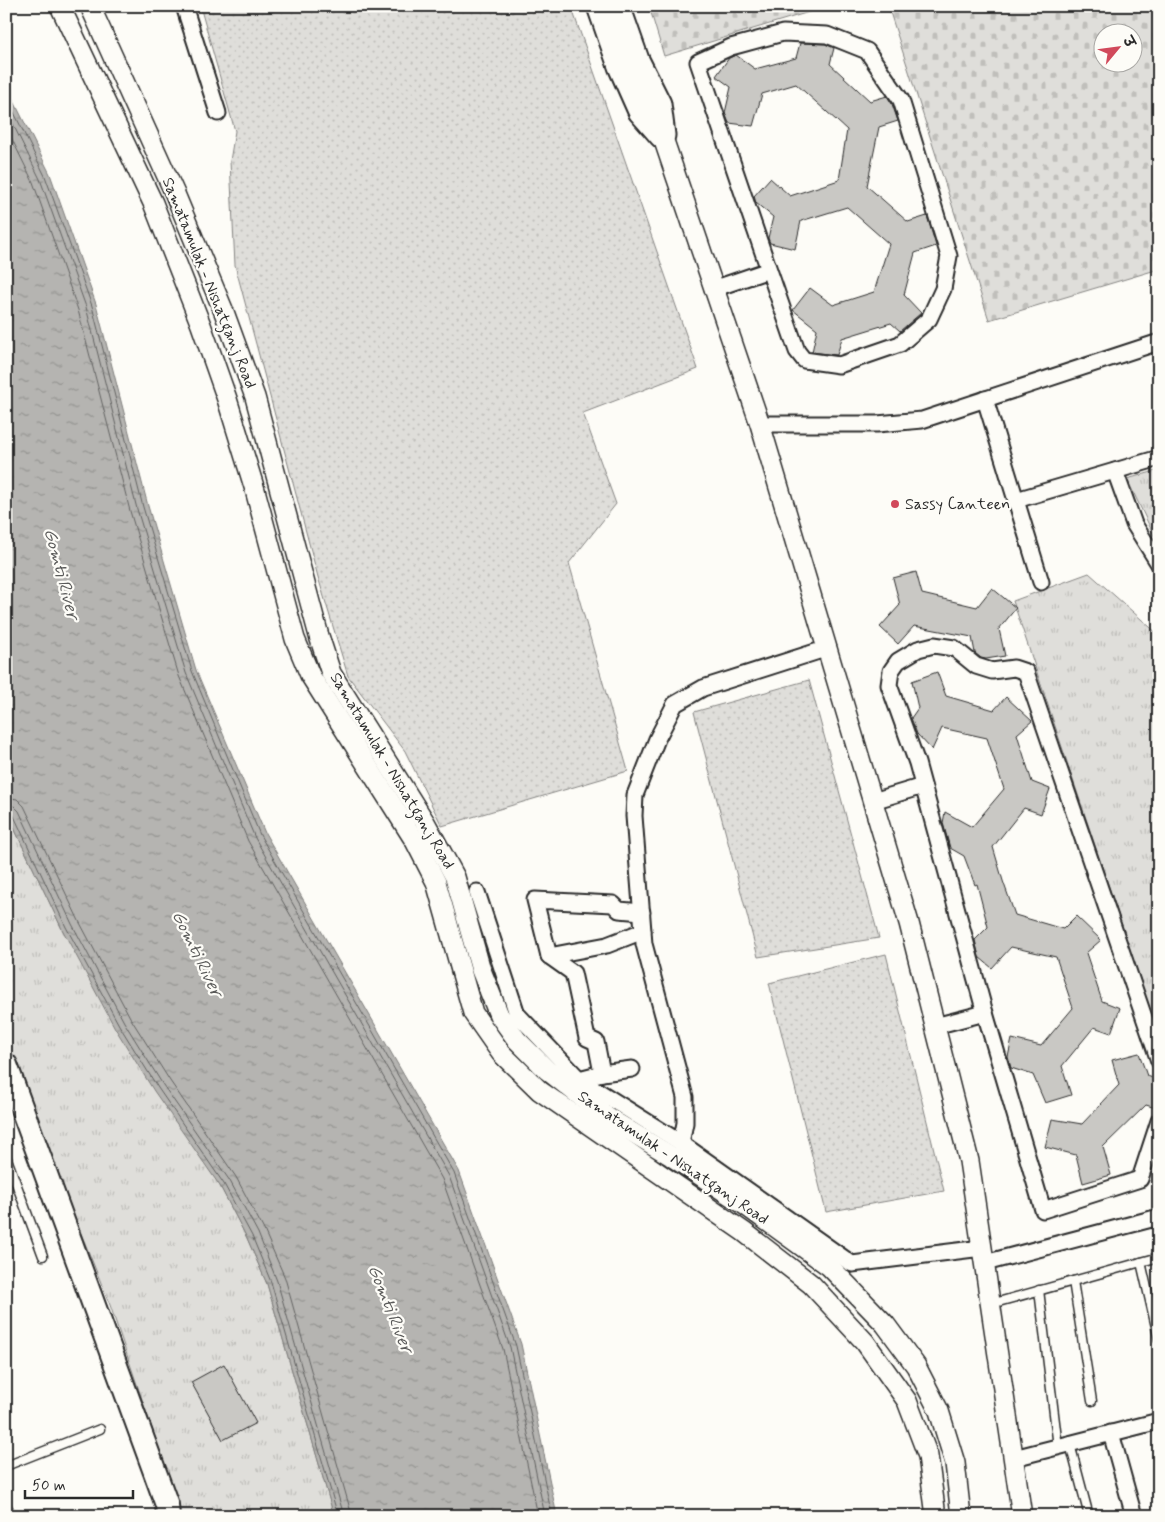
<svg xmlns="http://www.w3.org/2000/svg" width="1165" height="1522" viewBox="0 0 1165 1522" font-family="Mynerve,'Playpen Sans Deva',sans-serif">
	<defs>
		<pattern id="grass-dots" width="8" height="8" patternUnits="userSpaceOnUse" patternTransform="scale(1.25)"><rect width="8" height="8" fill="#dfdeda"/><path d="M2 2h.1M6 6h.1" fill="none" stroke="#c0bfbb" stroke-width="1.8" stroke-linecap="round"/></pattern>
		<pattern id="cemetery-stones" width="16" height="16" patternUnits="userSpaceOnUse" patternTransform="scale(1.25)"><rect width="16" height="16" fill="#dfdeda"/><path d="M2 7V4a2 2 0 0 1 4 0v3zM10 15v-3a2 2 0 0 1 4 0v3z" fill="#c0bfbb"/></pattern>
		<pattern id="park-tufts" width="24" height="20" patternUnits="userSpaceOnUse" patternTransform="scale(1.25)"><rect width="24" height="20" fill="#dfdeda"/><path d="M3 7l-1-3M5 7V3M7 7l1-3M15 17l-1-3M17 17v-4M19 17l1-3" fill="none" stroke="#c0bfbb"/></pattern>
		<pattern id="water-ripples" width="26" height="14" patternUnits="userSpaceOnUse" patternTransform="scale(1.25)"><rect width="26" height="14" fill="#b5b4b1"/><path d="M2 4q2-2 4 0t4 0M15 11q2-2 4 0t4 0" fill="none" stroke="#939390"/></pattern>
	</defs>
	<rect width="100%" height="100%" fill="#fdfcf7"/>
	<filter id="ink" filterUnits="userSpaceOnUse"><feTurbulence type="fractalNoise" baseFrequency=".02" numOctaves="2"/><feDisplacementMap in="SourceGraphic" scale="10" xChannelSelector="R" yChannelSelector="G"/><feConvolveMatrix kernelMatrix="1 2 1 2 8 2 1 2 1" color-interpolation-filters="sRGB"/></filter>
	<g filter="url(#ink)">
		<g fill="url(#grass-dots)" stroke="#858482">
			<path d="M200,6H571L698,369L583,413L616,504L569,563L628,771L442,826L405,751L348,676L318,577L235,265L230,161L235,131Z"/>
			<path d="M809,680L879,938L758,957L694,712Z"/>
			<path d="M886,954L944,1191L826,1212L769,983Z"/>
		</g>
		<g fill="url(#cemetery-stones)" stroke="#858482" fill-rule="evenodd">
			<path d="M649,6H829L664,56Z"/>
			<path d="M888,6H1159V269L989,320ZM1102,32H1132V62H1102Z"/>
		</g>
		<g fill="url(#park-tufts)" stroke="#858482">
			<path d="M1159,470V546L1127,479Z"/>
			<path d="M1089,573L1159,635V1036L1013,601Z"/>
			<path d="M6,811L62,929L220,1186L247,1238L267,1284L334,1516H179L177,1502L110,1305L6,1048Z"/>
		</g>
		<path fill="url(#water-ripples)" stroke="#7e7d7b" d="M6,85L50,174L96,304L148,506L196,670L265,833L459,1171L521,1344L557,1516H334L267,1284L247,1238L220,1186L154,1091L115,1028L62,929L6,811Z"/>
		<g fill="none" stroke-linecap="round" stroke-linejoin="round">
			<g stroke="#626261" stroke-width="1">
				<path d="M6,96L45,176L92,306L143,507L192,671L260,835L454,1173L516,1346L552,1516"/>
				<path d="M6,110L40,179L86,307L137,509L186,673L255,838L449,1176L510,1347L545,1516"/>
				<path d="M6,127L33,182L78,310L130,511L179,676L248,841L442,1179L503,1349L538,1516"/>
				<path d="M6,797L17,799L24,806L79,921L131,1019L170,1081L236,1177L264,1230L285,1278L352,1516"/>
				<path d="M6,805L14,806L19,811L72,924L124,1022L163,1085L230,1181L258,1233L277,1281L344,1516"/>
				<path d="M6,811L13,814L66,927L119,1025L158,1088L224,1184L252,1236L271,1282L338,1516"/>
			</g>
		</g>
		<g fill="#c9c8c4" stroke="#2b2b2b">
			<path d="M800,43L825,44L834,48L830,64L870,101L887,96L892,104L898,121L879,127L867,186L908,222L927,216L936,246L915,253L904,295L921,313L900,331L891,323L842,338L837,355L812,352L817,329L793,310L810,288L833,305L874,292L889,244L847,207L801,221L795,249L770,243L768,238L773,217L756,203L754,196L770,178L790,196L839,180L847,130L796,84L762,94L753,126L729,123L725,113L731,87L716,76L729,58L736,55L755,69L796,58Z"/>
			<path d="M916,572L922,594L977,607L992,588L1016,608L999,629L1005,656L986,659L981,658L975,653L972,637L914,626L898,644L880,627L900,605L893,578Z"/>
			<path d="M937,672L946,696L994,710L1006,697L1032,721L1017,734L1032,782L1050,789L1041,814L1024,808L993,847L1003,881L1015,915L1063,929L1076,916L1101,940L1086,953L1102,1001L1120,1008L1111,1033L1094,1027L1062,1066L1071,1095L1045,1103L1033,1075L1011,1068L1008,1057L1012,1039L1041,1046L1073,1008L1056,957L1011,947L992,968L979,957L975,940L988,927L977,884L975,885L964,856L950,848L943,823L945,812L972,827L1004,789L987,738L942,728L932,750L917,734L911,718L918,708L912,681Z"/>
			<path d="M1139,1053L1147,1076L1159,1080V1109L1146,1105L1103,1147L1111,1175L1083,1183L1076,1155L1045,1147L1052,1119L1082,1124L1119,1085L1112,1060Z"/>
			<path d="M224,1364L256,1423L223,1440L191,1382Z"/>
		</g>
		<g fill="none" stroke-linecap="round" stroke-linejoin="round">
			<g stroke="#2b2b2b" stroke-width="11">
				<g id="service">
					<path d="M6,1156L43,1256"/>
					<path d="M1141,1262L1159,1340"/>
					<path d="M1073,1281L1092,1401"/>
					<path d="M1039,1290L1058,1447"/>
					<path d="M991,1304L1159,1257"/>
					<path d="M1070,1444L1089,1516"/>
					<path d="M6,1466L100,1429"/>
					<path d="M6,1505L12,1516"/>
				</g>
			</g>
			<g stroke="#2b2b2b" stroke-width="19">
				<g id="minor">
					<path d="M184,6L218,113"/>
					<path d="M713,289L769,270L797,351L804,360L839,365L900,344L929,319L943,289L949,256L901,100L867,51L827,35L783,33L731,47L698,62L769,270"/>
					<path d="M985,399L1041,582"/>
					<path d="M760,424H877L922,420L1159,342"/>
					<path d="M1115,471L1134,524L1159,564"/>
					<path d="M1016,500L1159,458"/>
					<path d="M873,801L923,786"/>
					<path d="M477,892L517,1014L579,1079L681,1143L852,1264L982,1248"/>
					<path d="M549,956L607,945L643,931"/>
					<path d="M985,1013L917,763L889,685L891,671L898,661L918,649L934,645L954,648L976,666L992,671L1014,668L1026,672L1159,1061"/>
					<path d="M935,1026L985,1013L1043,1210L1140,1179L1159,1121"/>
					<path d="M602,1073L632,1069"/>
					<path d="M579,1079L602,1073L596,1042L587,1038L573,973L549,956L535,900L613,904L619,910L642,912"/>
					<path d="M681,1143L685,1123V1097L644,944L634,816L635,795L657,739L675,704L703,688L828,648"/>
					<path d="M985,1263L1159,1217"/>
					<path d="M1111,1433L1134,1516"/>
					<path d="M1014,1458L1159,1421"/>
				</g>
			</g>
			<g stroke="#2b2b2b" stroke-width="22">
				<g id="tertiary">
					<path d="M60,6L153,203L201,325L227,399L255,490L295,639L310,675L415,841L436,882L473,1013L501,1053L540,1091L744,1232L811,1284L865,1342L907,1401L928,1456L936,1516"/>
					<path d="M90,6L175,194L224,312L255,397L319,636L331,673L425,822L455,877L481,970L499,1015L517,1040L547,1070L607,1117L671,1156L745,1205L829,1266L885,1324L916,1366L939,1411L955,1463L961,1516"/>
					<path d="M662,135L760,424L909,923L969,1161L1022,1516"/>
				</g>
			</g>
			<g stroke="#2b2b2b" stroke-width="26">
				<path id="secondary" d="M6,1065L167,1505L168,1516"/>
			</g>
			<g stroke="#2b2b2b" stroke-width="29">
				<path id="primary" d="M600,6L621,66L641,111L662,135L658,104L636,60L617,6"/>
			</g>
			<use href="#service" stroke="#fdfcf7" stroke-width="8"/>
			<use href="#minor" stroke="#fdfcf7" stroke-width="15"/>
			<use href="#tertiary" stroke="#fdfcf7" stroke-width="19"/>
			<use href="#secondary" stroke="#fdfcf7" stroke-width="22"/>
			<use href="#primary" stroke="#fdfcf7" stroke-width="25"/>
		</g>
	</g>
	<circle fill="#d1495b" stroke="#fdfcf7" stroke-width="2" cx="895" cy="504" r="5"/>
	<g text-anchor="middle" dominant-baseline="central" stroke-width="4.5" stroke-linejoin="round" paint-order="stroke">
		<g font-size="16" fill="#2b2b2b" stroke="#fdfcf7">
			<text transform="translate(209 283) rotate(68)">Samatamulak - Nishatganj Road</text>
			<text transform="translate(392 771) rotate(59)">Samatamulak - Nishatganj Road</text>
			<text transform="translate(673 1158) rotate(34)">Samatamulak - Nishatganj Road</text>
		</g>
		<g font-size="16" fill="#2b2b2b" stroke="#fdfcf7" text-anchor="start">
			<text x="905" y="504">Sassy Canteen</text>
		</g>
		<g font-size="18" font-style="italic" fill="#5b5b5a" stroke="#fdfcf7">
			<text transform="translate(61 574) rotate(75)">Gomti River</text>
			<text transform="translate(197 954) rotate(64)">Gomti River</text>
			<text transform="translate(390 1309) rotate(68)">Gomti River</text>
		</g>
	</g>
	<rect width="1165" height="1522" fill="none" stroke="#fdfcf7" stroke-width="25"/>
	<rect x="12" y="12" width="1140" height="1497" fill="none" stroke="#2b2b2b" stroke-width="2" filter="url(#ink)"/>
	<g transform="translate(1118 48) rotate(61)"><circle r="24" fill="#fdfcf7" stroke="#a9a8a5"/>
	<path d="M0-4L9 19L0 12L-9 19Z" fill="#d1495b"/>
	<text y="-8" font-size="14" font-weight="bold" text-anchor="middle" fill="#2b2b2b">उ</text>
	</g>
	<path d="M25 1490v8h108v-8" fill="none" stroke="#2b2b2b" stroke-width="2.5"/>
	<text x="32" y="1490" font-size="15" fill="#2b2b2b" stroke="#fdfcf7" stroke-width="4" paint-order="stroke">50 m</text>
</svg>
